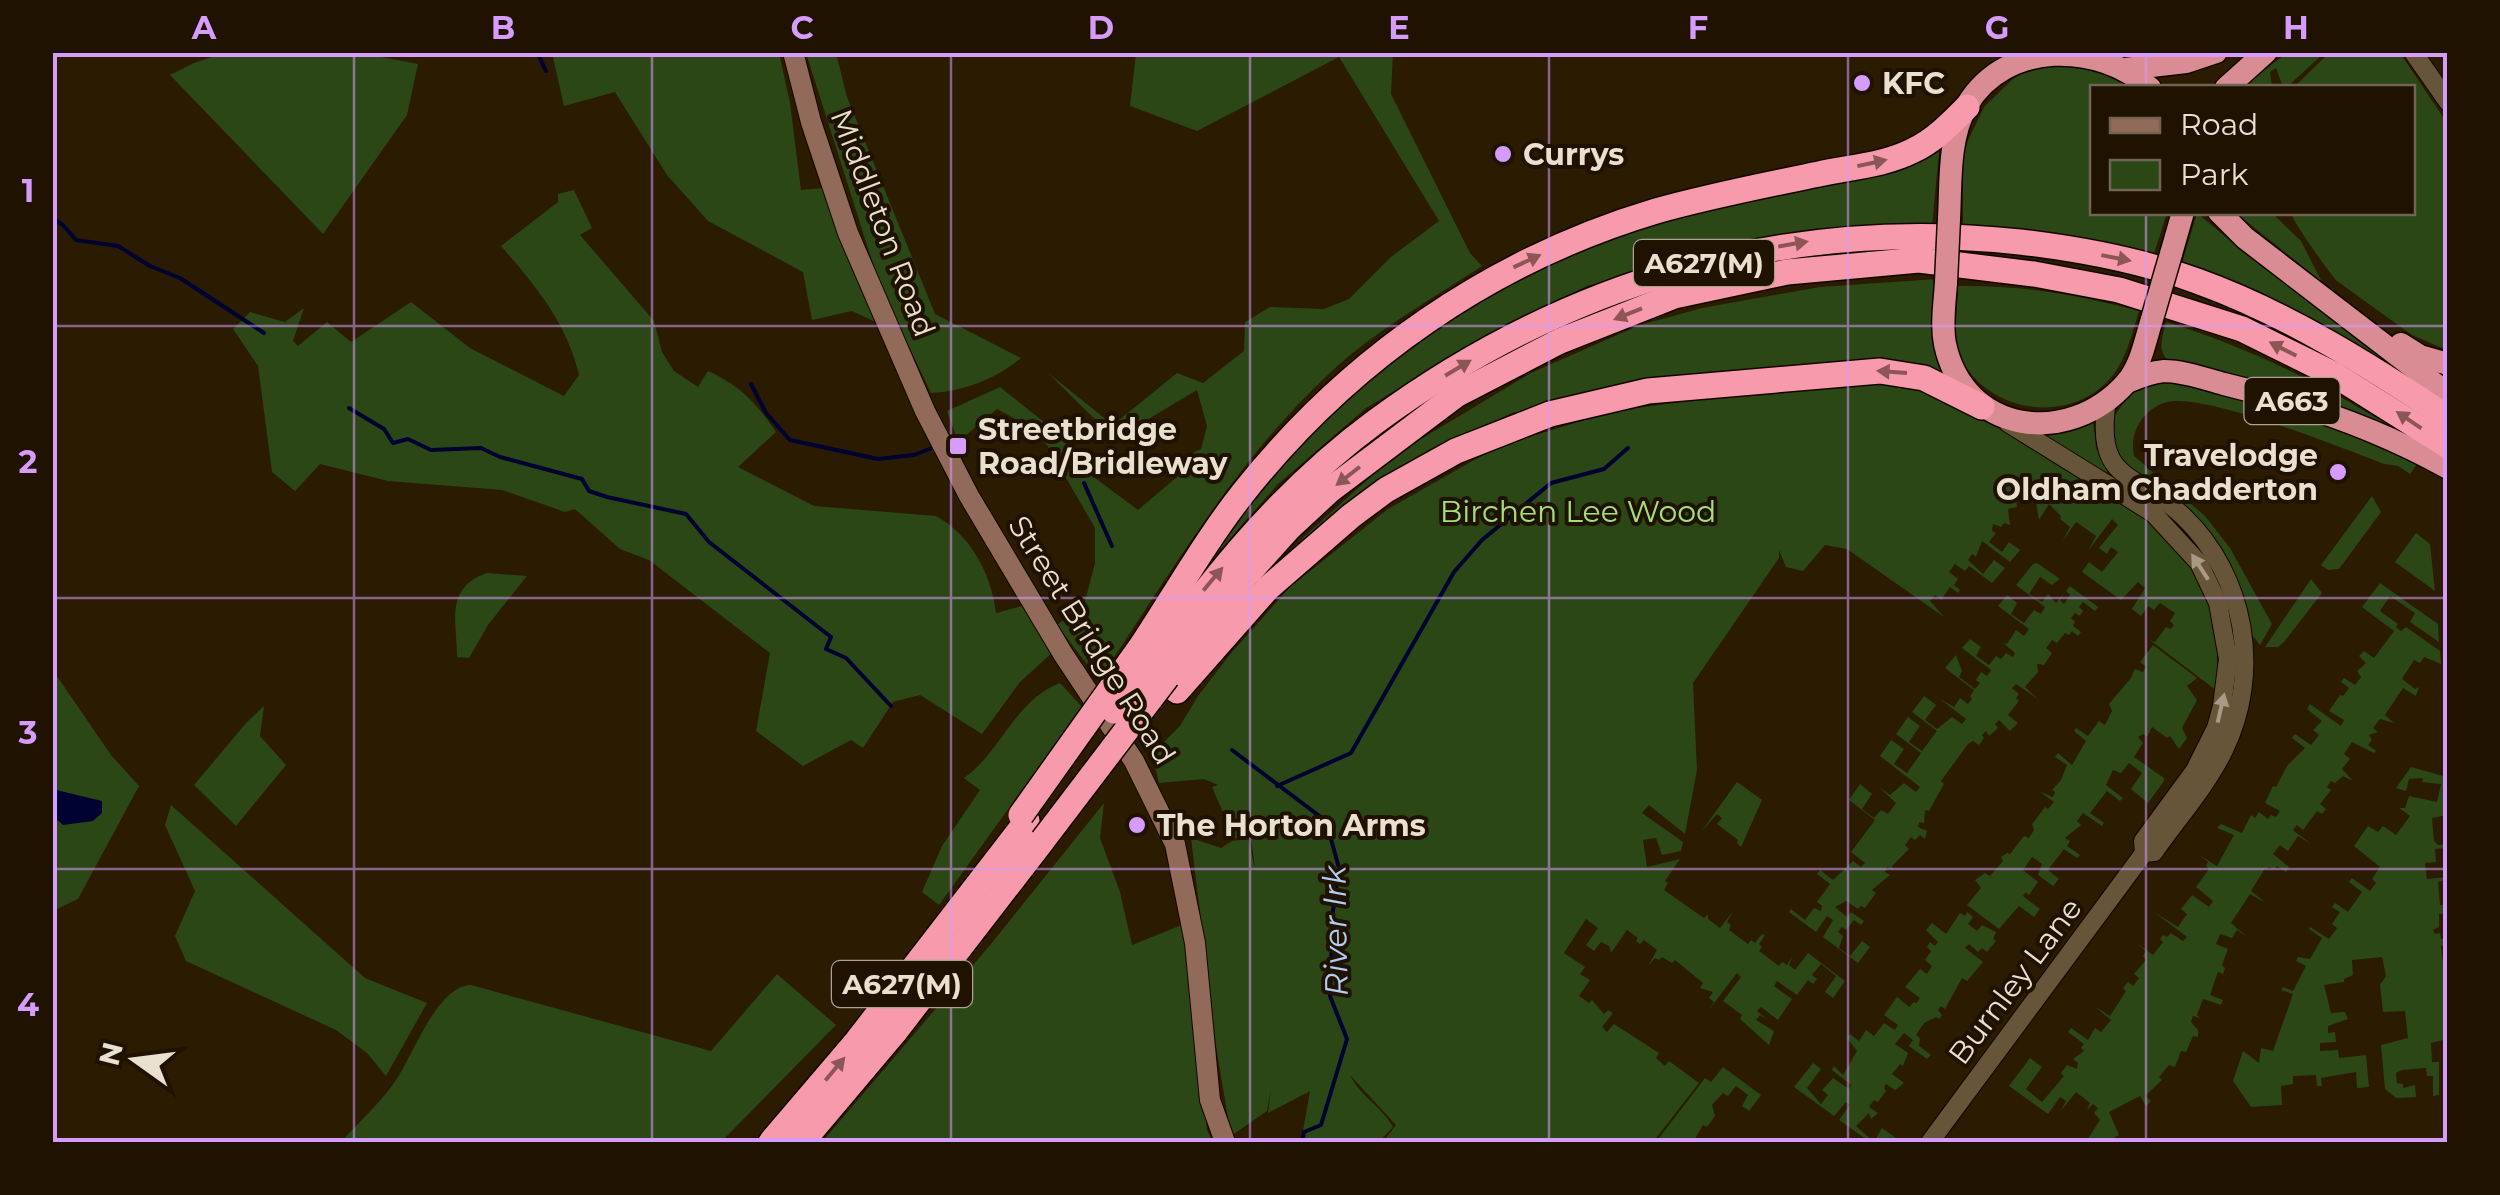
<svg xmlns="http://www.w3.org/2000/svg" width="2500" height="1195" viewBox="0 0 2500 1195" font-family="Montserrat,sans-serif">
	<rect width="100%" height="100%" fill="#2a1b01"/>
	<g fill="#2c4716">
		<path d="M227,52L361,53L418,64L407,115L323,234L170,75L194,63Z"/>
		<path d="M552,53H779L790,103L801,190L824,188L882,325L852,311L812,320L803,272L708,221L667,175L615,92L564,106Z"/>
		<path d="M806,53H836L847,97L935,314L1021,358C996,379 964,391 931,393L880,286Z"/>
		<path d="M1136,53H1393L1391,94L1470,253L1482,266C1432,299 1376,330 1332,371C1236,459 1171,573 1099,680L1057,625L1084,605L1095,563V528L1047,445L1021,422L997,409L958,442L947,411L1000,387L1089,458L1083,469L1138,510L1184,471L1182,458L1201,449L1207,426L1197,390L1115,439L1047,372L1113,425L1177,373L1203,383L1244,351L1245,322L1270,307L1324,309L1349,299L1391,257L1439,221L1339,57L1197,131L1130,106Z"/>
		<path d="M2287,53H2324L2287,87H2283L2276,68L2270,72L2272,87L2240,88Z"/>
		<path d="M2329,53H2400L2447,123V350L2412,335L2337,281C2329,273 2292,220 2291,213L2412,212V88L2294,87Z"/>
		<path d="M2057,64L2104,71L2132,87L2092,88V212L2167,213L2154,254L1963,228V151L1984,107L2017,75Z"/>
		<path d="M1940,142L1932,226L1668,262L1587,286L1505,325L1366,408L1277,485L1190,584L1241,512L1309,427L1465,302L1572,247Z"/>
		<path d="M574,190L592,228L580,235L654,321L662,352L674,371L698,387L708,371C740,385 757,404 776,432L738,467L814,506L936,516C970,534 992,575 996,613L1022,606L1053,652L1020,682L982,734L920,695L893,702L863,748L851,740L803,766L756,731L770,653L649,560L620,549L575,509L565,512L502,490L388,481L320,464L295,491L272,472L258,366L233,329L250,312L285,322L304,308L293,341L298,346L327,322L351,342L411,302L470,348L564,396L579,375C567,323 535,285 501,246L558,202V194Z"/>
		<path d="M2197,213L2227,238L2440,395L2313,320L2182,263Z"/>
		<path d="M2236,213H2272L2301,241L2322,282Z"/>
		<path d="M1937,279L1947,377L1901,360L1880,359L1642,378L1512,413L1429,450L1297,543L1396,454L1531,373L1640,325L1702,308L1820,287Z"/>
		<path d="M1958,286C2020,285 2079,295 2139,311C2131,336 2126,362 2108,381C2064,426 1985,411 1959,355C1952,341 1958,303 1958,286Z"/>
		<path d="M2166,322C2259,350 2342,395 2424,447L2169,361C2156,351 2163,336 2166,322Z"/>
		<path d="M1890,374L1922,382L2048,456L2160,528L2193,569L2208,598L2217,636V691L2150,640L2155,642L2166,627L2171,629L2174,625L2170,621L2175,613L2160,603L2154,610L2148,606L2141,616L2132,609L2145,588L2138,582L2121,600L2082,572L2089,562L2102,572L2118,552L2111,547L2107,554L2099,548L2118,525L2112,519L2088,551L2096,536L2076,522L2062,542L2070,527L2060,519L2061,516L2049,504L2039,520L2035,496L2016,499L2017,507L2008,509L2010,525L2004,523L2001,527L1993,524L1992,531L1996,533L1989,542L2002,552L2009,542L2020,550L2010,562L1982,541L1976,557L1972,554L1968,560L1983,574L1994,560L2005,568L1992,583L1969,566L1965,571L1955,564L1949,572L1958,579L1954,585L1960,590L1958,593L1950,587L1941,600L1935,595L1930,601L1944,617L1847,549L1825,545L1803,571L1786,567L1779,550V558L1693,683L1697,770L1685,834L1649,805L1642,813L1683,842L1681,851L1662,855L1656,838L1643,840L1647,867L1680,859L1665,881L1668,883L1664,890L1704,918L1708,914V919L1720,928L1733,911L1727,922L1731,925L1729,930L1748,944L1751,940L1755,943L1762,934L1765,935L1759,944L1762,947L1759,951L1779,966L1782,962L1787,965L1793,955L1789,965L1795,970L1808,953L1845,981L1833,998L1825,992L1836,976L1821,964L1812,975L1817,979L1813,984L1808,980L1797,995L1777,981L1774,986L1792,999L1778,1020L1761,1007L1757,1011L1769,1021L1760,1015L1756,1020L1774,1031L1769,1045L1740,1019L1742,1015L1723,1001L1741,977L1737,973L1708,1011L1714,1002L1709,998L1713,992L1700,988L1703,983L1675,960L1672,963L1662,957L1659,960L1655,958L1648,966L1657,950L1644,940L1640,944L1636,941L1638,938L1627,930L1611,953L1609,946L1601,942L1594,951L1586,945L1598,928L1586,919L1564,953L1585,967L1580,974L1590,980L1579,996L1589,1003L1592,1000L1604,1014L1608,1010L1613,1013L1602,1027L1607,1032L1614,1024L1659,1053L1656,1058L1665,1066L1669,1061L1699,1083L1653,1142H1383L1396,1125L1350,1075C1360,1096 1382,1107 1393,1127L1379,1142H1301L1310,1091L1268,1113L1271,1089L1267,1111L1231,1136L1216,1046L1191,838L1221,848L1232,841L1248,839L1255,869L1251,838H1234L1212,787L1218,785L1204,779L1159,783L1152,754L1180,726L1198,696L1232,652L1290,587L1388,509L1499,446L1614,411Z"/>
		<path d="M2160,377L2246,392L2420,460L2410,474L2398,466L2384,464C2342,448 2206,393 2167,402C2142,409 2129,434 2134,456L2205,516L2230,548L2272,624L2260,645L2249,631L2231,571L2119,462L2110,430L2115,415L2134,388Z"/>
		<path d="M2093,420L2096,448L2108,470L2106,474L2040,434Z"/>
		<path d="M2372,496L2381,512L2339,569L2328,570L2321,565Z"/>
		<path d="M2416,533L2430,544L2435,591L2395,562Z"/>
		<path d="M2037,563L2060,579L2052,585L2040,577L2029,594L2042,602L2048,594L2056,603L2064,593L2060,600L2064,604L2070,595L2066,591L2070,586L2098,607L2095,611L2083,602L2079,607L2083,611L2080,616L2075,613L2071,618L2075,622L2073,626L2081,632L2078,636L2072,631L2069,635L2065,633L2057,643L2052,640L2046,648L2052,653L2044,665L2037,664L2038,672L2025,687L2038,699L2016,684L2012,688L2019,694L2016,698L2019,701L2008,715L2018,723L2010,731L1999,720L1995,724L1998,728L1989,736L1986,731L1982,735L1984,738L1979,745L1973,741L1968,744L1941,781L1944,784L1929,811L1925,810L1924,823L1919,822L1918,827L1927,831L1925,839L1920,835L1915,840L1911,837L1905,845L1909,849L1892,866L1893,870L1887,867L1885,872L1890,875L1872,890L1876,893L1865,908L1861,906L1858,909L1846,901L1835,907L1847,917L1851,912L1864,921L1861,925L1854,920L1846,930L1842,927L1838,932L1843,936L1839,948L1850,956L1862,941L1870,947L1858,963L1823,937L1833,920L1827,916L1816,932L1789,912L1791,909L1805,920L1814,908L1821,911L1822,906L1817,902L1830,884L1817,874L1820,870L1833,880L1853,861L1861,867L1865,863L1851,852L1875,820L1849,800L1860,784L1872,794L1862,809L1874,818L1881,810L1888,814L1896,803L1878,786L1890,795L1904,783L1916,792L1920,787L1880,756L1891,740L1904,749L1894,764L1907,773L1921,753L1896,734L1908,717L1920,726L1909,742L1922,751L1937,731L1912,712L1924,696L1936,705L1925,720L1937,729L1952,717L1962,724L1966,719L1940,699L1954,707L1960,698L1968,704L1972,699L1970,697L1974,690L1945,668L1956,655L1962,671L1959,677L1975,689L1980,683L1976,680L1981,672L1987,676L1991,670L1962,648L1970,639L1981,647L1976,656L1989,665L1996,656L2001,659L2006,653L2013,657L2015,653L2003,643L2007,644L2016,630L2024,636L2029,629L1998,606L2007,595L2017,603L2011,614L2024,623L2034,610L2041,614L2045,607L2016,585L2033,564Z"/>
		<path d="M487,573L527,576L488,625L469,658L457,657C457,622 444,588 487,573Z"/>
		<path d="M2311,579L2322,593L2284,642L2278,647H2265Z"/>
		<path d="M2380,583L2438,624L2439,642L2410,622L2415,613L2390,596L2380,611L2398,624L2396,627L2401,631L2406,627L2440,651L2441,664L2424,657L2420,663L2414,660L2402,679L2415,689L2419,687L2416,696L2403,688L2385,715L2394,723L2380,719L2373,728L2378,732L2369,735L2372,740L2368,745L2376,751L2374,753L2352,742L2344,754L2350,759L2342,769L2353,781L2343,776L2335,783L2331,781L2327,787L2331,790L2320,804L2326,809L2322,814L2317,811L2303,830L2297,825L2293,830L2311,844L2298,836L2288,851L2280,845L2273,854L2289,867L2286,872L2277,866L2274,870L2270,867L2264,870L2251,891L2266,903L2250,894L2231,923L2247,937L2237,930L2232,938L2220,934L2216,944L2228,949L2222,965L2225,968L2223,974L2218,972L2210,995L2223,1000L2221,1005L2203,999L2197,1015L2200,1018L2193,1016L2191,1022L2198,1030V1037L2193,1036L2186,1052L2181,1051L2175,1067L2169,1065L2159,1077L2162,1080L2145,1096L2151,1101L2146,1106L2140,1096L2109,1112L2119,1135L2107,1142L2087,1140L2100,1120L2094,1113L2098,1108L2093,1104L2087,1110L2090,1103L2076,1092L2061,1111L2066,1101L2060,1097L2048,1114L2009,1086L2030,1058L2042,1067L2026,1089L2042,1102L2064,1076L2061,1073L2067,1065L2077,1069L2078,1063L2073,1059L2084,1051L2081,1048L2084,1044L2068,1032L2071,1028L2088,1040L2095,1028L2101,1032L2111,1020L2094,1006L2110,1016L2126,991L2123,988L2128,982L2133,986L2139,978L2134,974L2146,960L2143,956L2146,951L2134,941L2153,955L2163,942L2160,939L2163,935L2167,937L2171,933L2183,941L2187,937L2154,912L2178,927L2187,914L2181,909L2192,895L2209,907L2213,901L2196,887L2209,869L2206,866L2208,862L2199,855L2217,866L2234,835L2217,828L2221,824L2242,833L2251,815L2255,818L2259,812L2268,819L2271,815L2276,817L2280,811L2265,803L2273,786L2276,787L2287,766L2305,748L2292,738L2295,734L2311,745L2319,735L2313,730L2322,721L2307,709L2310,704L2341,726L2344,720L2329,711L2340,695L2343,696L2349,688L2341,682L2344,678L2355,685L2361,677L2357,671L2366,663L2359,656L2364,651L2374,658L2394,631L2362,607Z"/>
		<path d="M2153,645L2197,678L2187,686L2197,700L2182,728L2187,738L2179,749L2170,736L2167,738L2152,727L2147,737L2143,734L2138,737L2143,743L2134,757L2164,778V781L2148,803L2131,789L2142,773L2129,763L2121,773L2113,770L2106,785L2123,798L2120,801L2107,791L2090,813L2104,823L2102,826L2083,813L2077,821L2081,825L2065,838L2070,841L2067,846L2080,855L2077,858L2064,849L2048,870L2059,879L2053,886L2038,875L2042,864L2032,857L2023,870L2038,882L2029,895L2026,892L2023,896L2040,909L2034,917L2019,906L1999,929L1967,905L1981,888L1975,880L1985,873L1990,876L2003,861L2001,857L2007,853L2010,854L2024,836L2029,838L2034,830L2032,824L2045,807L2048,809L2054,802L2039,791L2053,797L2055,792L2052,790L2061,780L2067,765L2055,757L2058,753L2072,765L2086,741L2074,731L2076,728L2088,736L2099,721L2105,725L2112,711L2109,704L2131,678L2135,669L2143,672L2146,667L2140,662Z"/>
		<path d="M52,669L111,755L139,786L78,899L53,911Z"/>
		<path d="M1060,683L1082,707L939,905L922,892L942,846L980,790L964,778C1002,751 1014,701 1060,683Z"/>
		<path d="M264,706L260,736L286,765L236,826L194,785L247,722Z"/>
		<path d="M2411,767L2447,777V815L2432,818L2434,841L2438,845L2447,844V848L2435,849L2436,862L2425,863L2427,879L2447,877V880L2438,882L2440,905H2447V913L2439,914V927L2433,930L2435,934L2440,933L2441,939L2448,938L2447,945L2441,946L2444,970H2447V1024L2444,1025L2447,1039L2431,1043L2432,1062H2439V1095L2433,1096V1076H2427L2426,1068L2402,1070L2396,1073L2397,1083L2403,1084V1088L2415,1085L2416,1097L2396,1098L2385,1089L2381,1045L2408,1038L2405,1011L2383,1012L2380,985L2386,976L2382,957L2352,960L2353,975L2344,979V982L2324,985L2331,1013L2345,1012L2348,1019L2328,1026V1033L2335,1032L2336,1042L2320,1043V1051L2338,1050L2339,1058L2366,1055L2369,1087L2357,1088L2356,1072L2321,1078L2322,1086H2317L2316,1075L2293,1076V1084L2281,1086L2282,1105L2251,1107L2233,1081L2243,1051L2259,1063L2261,1048L2273,1051L2293,994L2281,990L2283,987L2293,991L2306,966L2296,961L2298,957L2310,959L2322,938L2309,929L2310,927L2329,939L2337,928L2332,924L2340,912L2332,907L2335,903L2348,912L2362,892L2349,882L2352,878L2370,891L2376,883L2372,879L2380,867L2354,846L2368,826L2378,832L2383,826L2396,835L2410,816L2399,808H2405L2409,796L2437,802L2441,784L2422,782L2423,778L2409,779L2406,791L2396,788Z"/>
		<path d="M1737,782L1762,800L1741,847L1737,843L1738,840L1717,824L1722,818L1717,814L1701,832Z"/>
		<path d="M1104,803L1100,838L1120,892L1132,945L1184,924L1207,1130L1213,1142H822L991,944Z"/>
		<path d="M171,805L365,978L427,1003L386,1076L367,1053L336,1030L186,961L175,936L195,891L165,825Z"/>
		<path d="M1967,912L1973,917L1968,924L1977,931L1982,925L1996,932L1993,939L1996,941L1987,952L1982,948L1978,952L1969,944L1965,948L1983,962L1967,981L1962,978L1945,1009L1941,1006L1938,1010L1942,1015L1939,1019L1936,1017L1924,1023L1916,1035L1920,1038L1919,1046L1931,1055L1927,1059L1909,1046L1913,1040L1904,1033L1895,1044L1908,1053L1903,1066L1900,1064L1892,1074L1904,1083L1895,1090L1886,1084L1884,1088L1886,1091L1878,1102L1874,1100L1869,1107L1878,1113L1871,1119L1869,1113L1856,1126L1874,1142L1882,1128L1896,1138L1892,1142H1870L1839,1120L1850,1105L1846,1102L1834,1116L1794,1087L1813,1063L1821,1069L1807,1088L1821,1104L1828,1095L1822,1090L1833,1078L1849,1089L1851,1085L1832,1070L1834,1066L1843,1075L1857,1051L1847,1038L1850,1034L1859,1041L1866,1030L1874,1036L1884,1023L1895,1030L1898,1025L1884,1015L1897,997L1909,1007L1914,1002L1917,1003L1920,998L1905,987L1920,969L1927,974L1932,966L1925,960L1931,951L1927,947L1930,942L1935,946L1938,942L1926,930L1932,923L1946,934L1960,913L1965,916Z"/>
		<path d="M777,974L836,1025L721,1142H341C358,1123 379,1104 394,1083C413,1057 436,986 471,985L711,1051Z"/>
		<path d="M1723,1067L1761,1095L1749,1111L1742,1106L1748,1095L1736,1086L1728,1096L1723,1093L1712,1105L1715,1116L1707,1127L1703,1125L1693,1142H1656L1705,1078L1711,1082Z"/>
	</g>
	<path fill="#000232" d="M52,789L102,801V813L93,821L63,825L53,816Z"/>
	<g fill="none" stroke-linecap="round" stroke-linejoin="round">
		<g stroke="#000232" stroke-width="4">
			<path d="M537,52L546,71"/>
			<path d="M52,218L63,225L76,240L118,246L150,266L180,278L264,333"/>
			<path d="M751,384L766,413L790,440L878,459L914,455L932,448"/>
			<path d="M349,408L384,429L393,443L408,439L431,450L481,448L500,457L582,479L589,491L607,497L686,514L709,542L831,637L826,649L846,658L891,706"/>
			<path d="M1084,483L1112,546"/>
			<path d="M1232,750L1326,821L1339,868L1333,911L1330,996L1347,1039L1321,1125L1304,1132L1302,1142"/>
			<path d="M1277,786L1351,753L1454,572L1482,540L1551,483L1604,469L1628,448"/>
		</g>
		<g stroke="#120600" stroke-width="20">
			<g id="tertiary">
				<path d="M2413,52L2448,102"/>
				<path d="M2008,423L2153,513L2199,563L2218,603L2228,659L2222,706L2216,728L2195,770L2143,841L2144,853"/>
				<path d="M1930,1142L2144,853L2154,852C2177,819 2206,787 2224,750C2262,673 2246,576 2183,516C2135,470 2094,484 2107,400"/>
			</g>
		</g>
		<g stroke="#120600" stroke-width="22">
			<path id="secondary" d="M793,52L811,122L848,233L925,411L969,496L1063,654L1134,761L1175,844L1195,943L1210,1100L1225,1142"/>
		</g>
		<g stroke="#120600" stroke-width="25">
			<g id="trunk">
				<path d="M2125,69L2186,62L2216,52"/>
				<path d="M2226,88L2266,52"/>
				<path d="M2219,212L2245,238L2448,394"/>
				<path d="M1949,219C1951,182 1948,139 1967,105C2006,40 2098,42 2150,88"/>
				<path d="M2171,254L2183,212"/>
				<path d="M1946,282C1945,301 1941,324 1945,344C1964,434 2068,448 2126,383C2141,366 2145,341 2152,319"/>
				<path d="M2401,344L2420,356L2448,364"/>
				<path d="M2127,382C2139,377 2151,372 2164,371C2184,371 2205,379 2224,384C2303,403 2377,428 2448,468"/>
			</g>
		</g>
		<g stroke="#120600" stroke-width="28">
			<g id="motorway">
				<path d="M1142,645C1175,595 1206,540 1243,493C1349,359 1492,260 1656,211C1709,196 1765,185 1819,174C1851,167 1885,165 1914,150C1935,140 1951,123 1967,107"/>
				<path d="M1156,658C1218,570 1288,486 1375,422C1565,282 1786,216 2020,242C2080,249 2140,260 2197,281C2286,313 2369,365 2448,418"/>
				<path d="M1167,677L1244,578L1290,527L1330,490L1456,395L1560,341L1674,296L1787,272L1919,260L2034,274L2119,290L2242,329L2335,375L2448,446"/>
				<path d="M1177,691L1268,588L1351,516L1386,490L1456,451L1550,414L1648,391L1880,371L1924,378L1982,407"/>
				<path d="M771,1142L857,1041L1027,821"/>
				<path d="M802,1142L894,1033L1043,840"/>
			</g>
		</g>
		<use href="#tertiary" stroke="#665538" stroke-width="18"/>
		<use href="#secondary" stroke="#926a5a" stroke-width="20"/>
		<use href="#trunk" stroke="#da8c94" stroke-width="22"/>
		<use href="#motorway" stroke="#f79aab" stroke-width="25"/>
		<g stroke="#120600" stroke-width="25" stroke-linecap="butt">
			<g id="trunk-bridge">
				<path d="M1946,282L1949,219"/>
				<path d="M2152,319L2171,254"/>
			</g>
		</g>
		<g stroke="#120600" stroke-width="28" stroke-linecap="butt">
			<g id="motorway-bridge">
				<path d="M1114,711L1156,658"/>
				<path d="M1021,815L1142,645"/>
				<path d="M1043,840L1167,677"/>
			</g>
		</g>
		<use href="#trunk-bridge" stroke="#da8c94" stroke-width="22"/>
		<use href="#motorway-bridge" stroke="#f79aab" stroke-width="25"/>
	</g>
	<defs><path id="oneway-solid" d="M-6-.8H1V-3.2L6.5 0L1 3.2V.8H-6Z" transform="scale(2.5)"/></defs>
	<g fill="#8c5656">
		<use href="#oneway-solid" transform="translate(1872 163) rotate(-12)"/>
		<use href="#oneway-solid" transform="translate(1793 244) rotate(-10)"/>
		<use href="#oneway-solid" transform="translate(2116 258) rotate(11)"/>
		<use href="#oneway-solid" transform="translate(1527 261) rotate(-25)"/>
		<use href="#oneway-solid" transform="translate(1628 314) rotate(158)"/>
		<use href="#oneway-solid" transform="translate(2283 349) rotate(-153)"/>
		<use href="#oneway-solid" transform="translate(1458 368) rotate(-31)"/>
		<use href="#oneway-solid" transform="translate(1892 372) rotate(-176)"/>
		<use href="#oneway-solid" transform="translate(2409 420) rotate(-146)"/>
		<use href="#oneway-solid" transform="translate(1348 476) rotate(142)"/>
		<use href="#oneway-solid" transform="translate(1213 579) rotate(-50)"/>
		<use href="#oneway-solid" transform="translate(835 1069) rotate(-50)"/>
	</g>
	<g fill="#a89a84">
		<use href="#oneway-solid" transform="translate(2200 567) rotate(-123)"/>
		<use href="#oneway-solid" transform="translate(2221 708) rotate(-77)"/>
	</g>
	<path fill="none" stroke="#d59cfb" stroke-width="2.5" stroke-opacity="0.55" d="M354,52V1142M652,52V1142M951,52V1142M1250,52V1142M1549,52V1142M1848,52V1142M2146,52V88M2146,212V1142M52,326H2448M52,598H2448M52,869H2448"/>
	<g fill="#d59cfb" stroke="#201200" stroke-width="4">
		<circle cx="1862" cy="83" r="10"/>
		<circle cx="1503" cy="154" r="10"/>
		<rect x="948" y="436" width="20" height="20" rx="5"/>
		<circle cx="2338" cy="472" r="10"/>
		<circle cx="1137" cy="825" r="10"/>
	</g>
	<g text-anchor="middle" dominant-baseline="central" stroke-width="8" stroke-linejoin="round" paint-order="stroke">
		<g fill="#201200" stroke="#ada292" stroke-width="2.5">
			<rect x="1634" y="240" width="140" height="46" rx="8"/>
			<rect x="2244.5" y="378" width="95" height="46" rx="8"/>
			<rect x="832" y="961" width="140" height="46" rx="8"/>
		</g>
		<g font-size="28" font-weight="bold" fill="#eae0d0">
			<text x="1704" y="263">A627(M)</text>
			<text x="2292" y="401">A663</text>
			<text x="902" y="984">A627(M)</text>
		</g>
		<g font-size="30" font-weight="bold" fill="#eae0d0" stroke="#201200" text-anchor="start">
			<text x="1882" y="83">KFC</text>
			<text x="1523" y="154">Currys</text>
			<text x="978" y="429">Streetbridge<tspan x="978" dy="34">Road/Bridleway</tspan></text>
			<text x="2318" y="455" text-anchor="end">Travelodge<tspan x="2318" dy="34">Oldham Chadderton</tspan></text>
			<text x="1157" y="825">The Horton Arms</text>
		</g>
		<g font-size="30" fill="#eae0d0" stroke="#201200">
			<text transform="translate(883 223) rotate(69)">Middleton Road</text>
			<text transform="translate(1092 640) rotate(58)">Street Bridge Road</text>
			<text transform="translate(2015 981) rotate(-53)">Burnley Lane</text>
		</g>
		<g font-size="30" fill="#a3e176" stroke="#201200">
			<text x="1578" y="511">Birchen Lee Wood</text>
		</g>
		<g font-size="32" font-style="italic" fill="#b3cdf3" stroke="#201200">
			<text transform="translate(1335 931) rotate(-91)">River Irk</text>
		</g>
	</g>
	<rect width="2500" height="1195" fill="none" stroke="#201200" stroke-width="110"/>
	<rect x="2090" y="85" width="325" height="130" fill="#201200" stroke="#716453" stroke-width="2.5"/>
	<rect x="2110" y="118" width="50" height="15" fill="#926a5a" stroke="#716453" stroke-width="2.5"/>
	<text x="2180" y="135" font-size="30" fill="#eae0d0">Road</text>
	<rect x="2110" y="160" width="50" height="30" fill="#2c4716" stroke="#716453" stroke-width="2.5"/>
	<text x="2180" y="185" font-size="30" fill="#eae0d0">Park</text>
	<g transform="translate(135 1060) rotate(284)" stroke="#201200" stroke-width="8" paint-order="stroke">
	<path d="M0-8L18 38L0 25L-18 38Z" fill="#eae0d0"/>
	<text y="-15" font-size="28" font-weight="bold" text-anchor="middle" fill="#eae0d0">N</text>
	</g>
	<rect x="55" y="55" width="2390" height="1085" fill="none" stroke="#d59cfb" stroke-width="4"/>
	<g font-size="32" text-anchor="middle" font-weight="bold" fill="#d59cfb">
		<text x="204" y="39">A</text>
		<text x="503" y="39">B</text>
		<text x="802" y="39">C</text>
		<text x="1101" y="39">D</text>
		<text x="1399" y="39">E</text>
		<text x="1698" y="39">F</text>
		<text x="1997" y="39">G</text>
		<text x="2296" y="39">H</text>
		<text x="28" y="202">1</text>
		<text x="28" y="473">2</text>
		<text x="28" y="744">3</text>
		<text x="28" y="1016">4</text>
	</g>
</svg>
